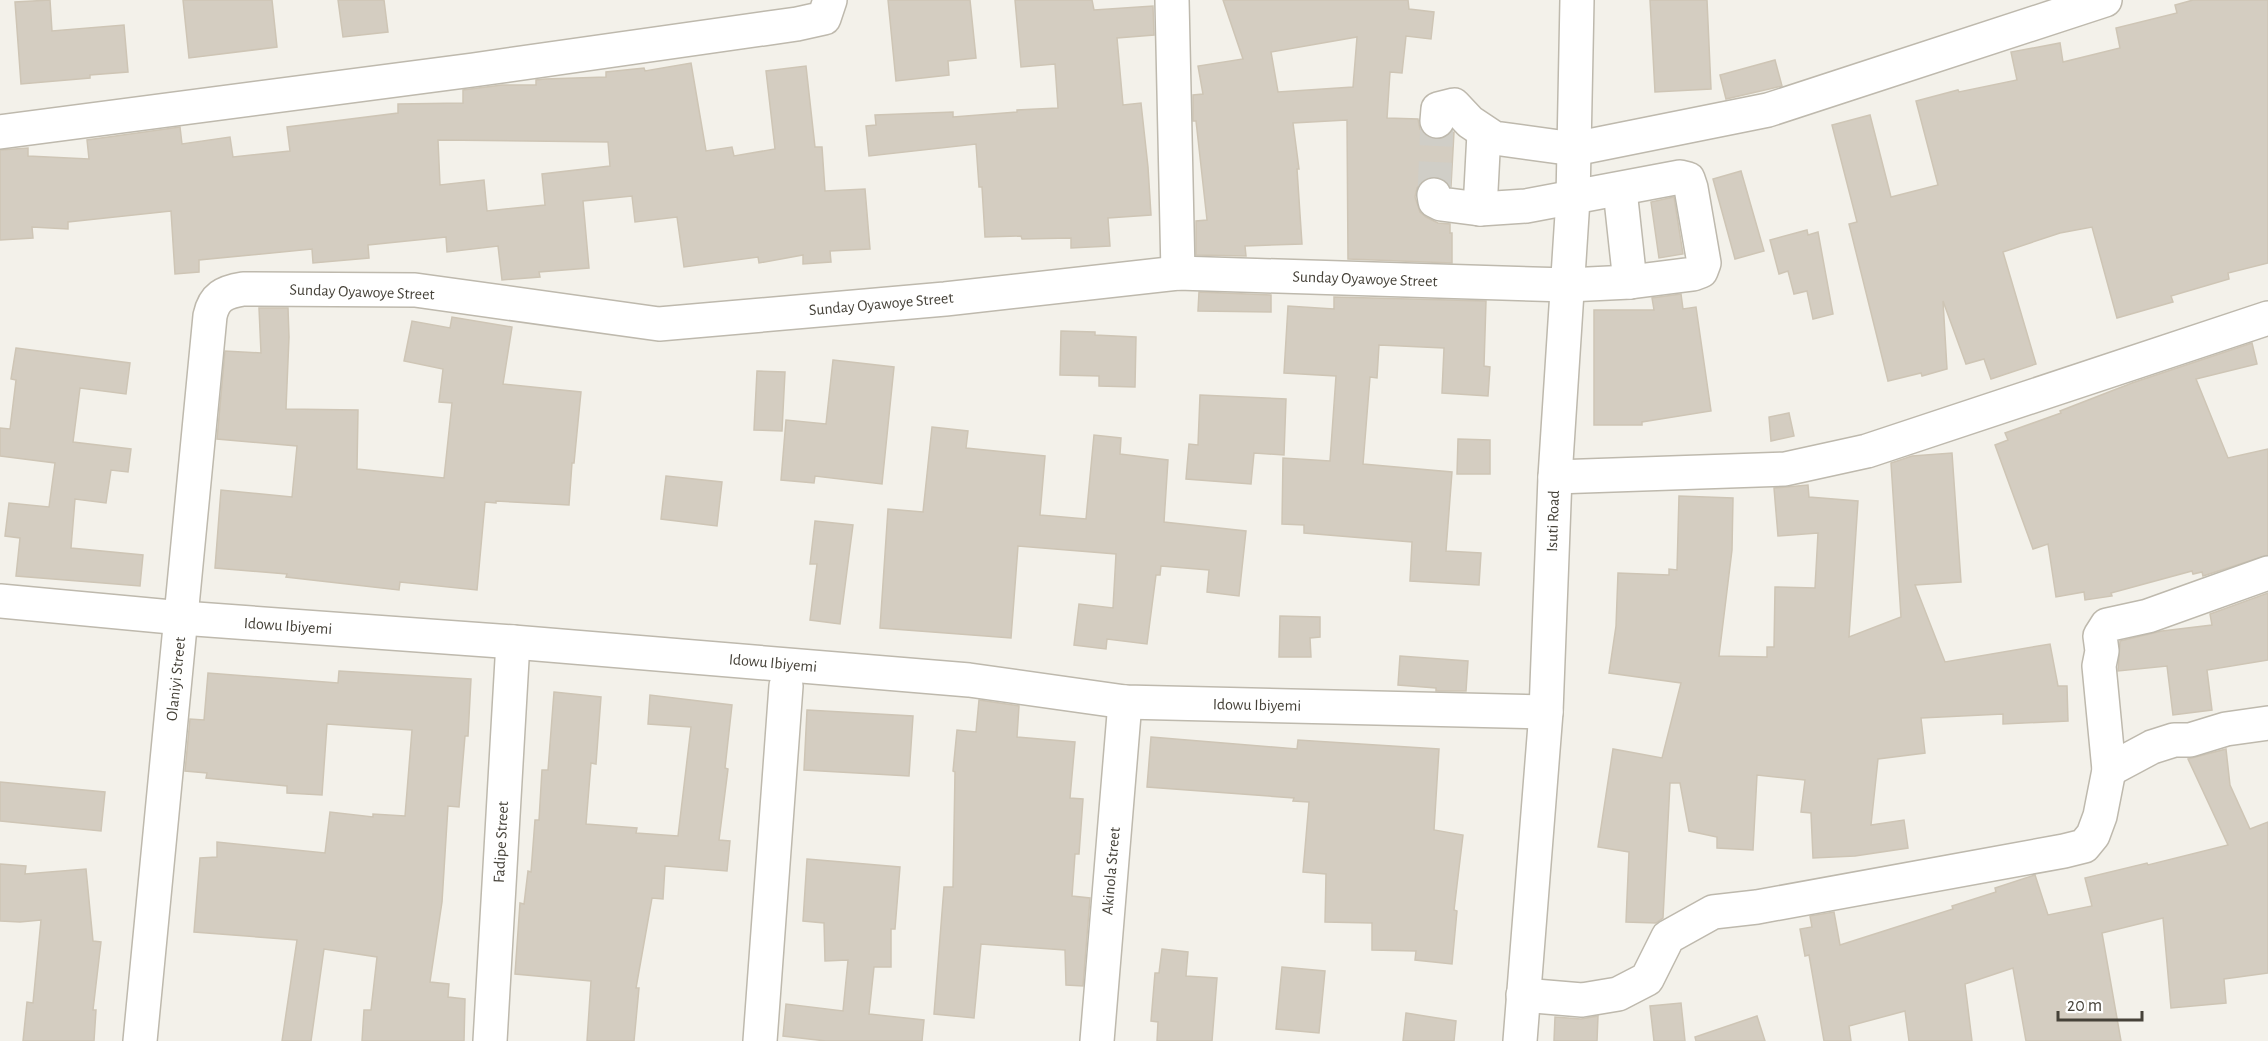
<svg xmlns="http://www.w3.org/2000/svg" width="2268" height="1041" viewBox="0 0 2268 1041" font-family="'Alegreya Sans',sans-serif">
	<rect width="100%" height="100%" fill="#f3f1ea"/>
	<g fill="#d4cdc1" stroke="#cec5b5" stroke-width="1.5" fill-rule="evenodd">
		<path d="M50,0L52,31L124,25L128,72L90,75V78L21,84L15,2Z"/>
		<path d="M183,0H272L277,47L189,58Z"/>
		<path d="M338,0H384L388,32L343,37Z"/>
		<path d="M888,0H970L976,58L948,61L949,75L896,81Z"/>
		<path d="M1015,0H1092L1094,10L1153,6L1154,35L1117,38L1123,105L1141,103L1148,167L1151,215L1108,218L1110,246L1071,248V238L1022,239L1021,236L985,237L982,187H979L976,144L869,156L866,126L876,125L875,115L953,112V117L1017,112V110L1058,108L1055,64L1021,67Z"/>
		<path d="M1223,0H1408L1409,9L1434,12L1431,39L1406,36L1402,73L1390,72L1387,118L1418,119L1420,129L1426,136L1435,140L1444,138L1454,132L1451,186L1441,178L1430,177L1423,180L1417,188L1415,197L1420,212L1426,217L1438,223L1450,224V233H1452V263L1348,259L1347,120L1293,123L1299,169H1297L1302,244L1245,246L1246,256L1196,255V221L1207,220L1196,121H1193V95L1203,94L1198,66L1243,59ZM1357,37L1353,87L1278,92L1271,52Z"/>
		<path d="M1650,0H1707L1711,89L1655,92Z"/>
		<path d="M2193,0H2268V263L2228,273L2229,279L2171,296L2173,302L2117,318L2092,227L2060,233L2003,252L2036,364L1991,379L1984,359L1966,364L1943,301L1947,369L1922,376L1921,373L1888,381L1849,224L1857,222L1832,125L1870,115L1891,197L1938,185L1916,101L1958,90L1959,92L2017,80L2011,52L2060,43L2063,62L2120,48L2116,28L2177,13L2175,5Z"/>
		<path d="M1775,60L1782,86L1726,99L1720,75Z"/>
		<path d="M691,63L706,151L732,147L734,156L775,149L766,71L806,66L815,147H822L825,191L865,189L870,249L830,251L831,262L803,264V255L759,263L758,257L684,267L677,217L635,222L632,196L583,201L589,268L539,272L540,277L502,280L498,246L447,252L446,237L368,245L369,258L313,263L312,249L199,260V272L175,274L171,211L68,222V229L32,227L33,238L0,240V150L28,148V156L89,159L87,140L180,127L182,144L230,137L233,157L290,151L287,127L398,113V104L463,103V90L502,85H536V80L545,79L606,77V72L644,68L645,71ZM438,140L608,142L610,166L542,174L545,205L487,211L484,180L440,185Z"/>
		<path d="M1741,171L1764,251L1735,259L1713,179Z"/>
		<path d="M1674,197L1683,254L1659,258L1651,202Z"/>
		<path d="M1807,230L1808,235L1818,232L1833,314L1813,319L1807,291L1794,294L1788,271L1779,274L1770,240Z"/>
		<path d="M1199,292L1271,295V312L1198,311Z"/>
		<path d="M1681,294L1683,309L1696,307L1711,411L1642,422V425H1594V310H1654L1652,298Z"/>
		<path d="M1334,297L1486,301L1484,366L1490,367L1488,396L1442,393L1444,348L1379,345L1377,378L1370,377L1363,464L1452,472L1446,551L1481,553L1479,585L1410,581L1412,542L1304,533V525L1282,524L1283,458L1330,461L1336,376L1284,373L1288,306L1334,309Z"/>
		<path d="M259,308H288L289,337L286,409L358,410L357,469L444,478L452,403L439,402L443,369L404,361L412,321L450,328L452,317L512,327L503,384L581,392L574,463H572L569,505L496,501V503L485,502L477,590L400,582L399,590L286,577L287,574L215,568L221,490L292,497L297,446L217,439L225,351L261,353Z"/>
		<path d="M1061,331L1095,332V335L1136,337L1135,387L1099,386V376L1060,375Z"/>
		<path d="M2252,343L2257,364L2196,379L2228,458L2268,449V555L2203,576L2202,572L2193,574L2192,571L2111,593L2112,596L2085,600L2084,592L2056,597L2048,544L2033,549L1995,445L2008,440L2005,433L2061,413L2060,411L2132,383Z"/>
		<path d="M16,348L130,363L126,394L80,388L73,442L131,449L128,472L111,470L106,503L75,499L71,548L143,555L140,586L16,576L20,538L5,536L9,503L49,507L55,463L0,456V428L10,429L16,380L11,379Z"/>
		<path d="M833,360L894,367L882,484L815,476L814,483L781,480L786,420L826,424Z"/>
		<path d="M757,371L785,372L782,431L754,430Z"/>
		<path d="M1200,395L1286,399L1284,455L1254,453L1251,484L1186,479L1189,444L1198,445Z"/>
		<path d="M1789,413L1794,436L1771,441L1769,417Z"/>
		<path d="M932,427L968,431L966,448L1045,456L1040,515L1086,519L1094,435L1121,438L1120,454L1168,460L1164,522L1246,531L1239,596L1207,592L1209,570L1161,566L1160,575H1156L1147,644L1107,639L1106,649L1074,645L1079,604L1113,608L1116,554L1018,546L1011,638L880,628L888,509L923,512Z"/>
		<path d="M1458,439L1490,440V474H1457Z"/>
		<path d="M1952,453L1961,582L1915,585L1945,662L2050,644L2058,686H2067L2068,721L2003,724V714L1921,718L1925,753L1878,759L1871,825L1904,820L1908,848L1855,856L1813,858L1811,813L1801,812L1805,780L1757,775L1753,850L1717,848V837L1689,831L1680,783H1670L1663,918L1656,923L1626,922L1629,852L1598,847L1613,749L1662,758L1681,683L1609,673L1616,626L1618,573L1669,575V569L1677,570L1679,496L1733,498L1732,550L1719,656L1767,657V647H1774L1775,587L1815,588L1818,533L1778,536L1774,488L1808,485L1809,497L1858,501L1849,637L1901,617L1891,463L1912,456Z"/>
		<path d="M666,476L722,482L717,526L661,519Z"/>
		<path d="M815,521L853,525L840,624L810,620L817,564H810Z"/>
		<path d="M2268,593V660L2207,670L2212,710L2173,715L2167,666L2118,671L2120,641L2162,631L2212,625L2210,614Z"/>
		<path d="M1280,616L1320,617V637L1310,638L1311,657H1279Z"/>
		<path d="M1400,656L1468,661L1466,691H1436V688L1398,685Z"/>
		<path d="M339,671L471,679L468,736H465L459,807L448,806L442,902L430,982L449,984L448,997L465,999L464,1041H362L364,1010H371L377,957L324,949L311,1041H282L297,940L194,932L200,858L217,857V842L325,853L330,812L373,817V814L405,816L412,730L327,724L322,795L287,793V786L206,778L207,773L185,771L190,719L204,720L208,673L338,683Z"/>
		<path d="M554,692L601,697L596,764L591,763L586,824L637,828L636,833L678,836L691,727L648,724L650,695L732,705L725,768L728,769L719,840L730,841L727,871L665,866L663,899L652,898L636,988H639L634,1041H587L591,981L515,974L520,903L524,904L528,871L531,872L535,820H539L542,770H548Z"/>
		<path d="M979,700L1019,706L1017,737L1075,742L1070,798L1083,799L1079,854H1075L1072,896L1090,898L1083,986L1066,985L1065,950L981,944L974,1018L934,1014L944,887H953L955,772L953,771L957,730L976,732Z"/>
		<path d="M807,710L913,716L909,776L804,770Z"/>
		<path d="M1151,737L1297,749L1298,740L1439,749L1434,830L1463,835L1454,910L1457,911L1452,964L1415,960L1416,951L1372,950V923L1325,922L1326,874L1303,872L1309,802L1293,801L1294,798L1147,787Z"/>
		<path d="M2226,749L2230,785L2250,829L2268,822V973L2224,979L2226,1003L2171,1008L2163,918L2102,933L2121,1041H2026L2013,968L1965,984L1972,1041H1909L1905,1011L1849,1026L1851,1041H1824L1809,955L1805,956L1800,929L1812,927L1810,916L1834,912L1840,945L1953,909L1952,906L1996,892L1995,888L2035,875L2048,915L2092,906L2085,878L2147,863L2148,865L2228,845L2188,759Z"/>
		<path d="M0,782L105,792L101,831L0,821Z"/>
		<path d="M807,859L900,867L895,929H891V967H874L869,1014L924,1020L922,1041H826L783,1036L786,1004L843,1011L848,960L825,961L824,923L803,921Z"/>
		<path d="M0,864L26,866L25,874L86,869L93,941L101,942L93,1010H96L94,1041H23L27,1002L33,1003L41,920L20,922L0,921Z"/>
		<path d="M1162,949L1188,952L1186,976L1217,978L1212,1041H1157L1158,1022L1151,1021L1155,973H1159Z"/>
		<path d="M1282,967L1325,971L1319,1033L1276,1029Z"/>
		<path d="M1681,1003L1685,1041H1654L1650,1006Z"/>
		<path d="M1406,1013L1456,1021L1454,1041H1403Z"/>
		<path d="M1598,1016L1597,1041H1554L1555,1017L1581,1019Z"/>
		<path d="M1757,1016L1765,1041H1696L1695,1037Z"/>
	</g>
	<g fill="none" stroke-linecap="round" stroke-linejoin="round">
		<path stroke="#d0cec7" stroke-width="33" stroke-dasharray="33 16" stroke-linecap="butt" d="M1434,195L1437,121"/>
		<g stroke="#beb9ad" stroke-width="36">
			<g id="minor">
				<path d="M1172,0L1178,273"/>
				<path d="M1437,121L1438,109L1454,105L1470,122L1494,138L1574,149L1768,110L2105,0"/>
				<path d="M0,132L473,70L797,24L824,18L830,0"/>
				<path d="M1620,190L1630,282"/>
				<path d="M1480,209L1484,133"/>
				<path d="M1555,477L1785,469L1867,451L2268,318"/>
				<path d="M0,601L182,618L513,642L969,680L1125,702L1546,712"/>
				<path d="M2109,770L2152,747L2174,740H2190L2226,729L2268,723"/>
				<path d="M1523,995L1582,1000L1618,994L1647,979L1668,937L1713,912L1757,907L2064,851L2084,846L2093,835L2100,816L2109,770L2099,666L2102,651L2100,636L2107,625L2148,616L2268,573"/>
				<path d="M140,1041L210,316C214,297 224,292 243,289L415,290L659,324L945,299L1178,273L1568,285L1630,282L1693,274L1701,271L1704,263L1691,188L1688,179L1680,177L1526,206L1480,209L1441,204L1435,201L1434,195"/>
				<path d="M490,1041L513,642"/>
				<path d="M760,1041L786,686"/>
				<path d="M1097,1041L1125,702"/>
				<path d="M1520,1041L1546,712L1555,477L1573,199L1577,0"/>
			</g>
		</g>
		<use href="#minor" stroke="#fff" stroke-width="33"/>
	</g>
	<g text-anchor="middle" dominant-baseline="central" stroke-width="5" stroke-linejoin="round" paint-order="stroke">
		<g font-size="16" fill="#464239" stroke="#fff">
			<text transform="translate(1365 279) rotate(2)">Sunday Oyawoye Street</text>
			<text transform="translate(362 292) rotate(2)">Sunday Oyawoye Street</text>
			<text transform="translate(881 304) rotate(-5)">Sunday Oyawoye Street</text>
			<text transform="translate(1553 521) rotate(-88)">Isuti Road</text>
			<text transform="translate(288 626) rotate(4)">Idowu Ibiyemi</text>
			<text transform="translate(773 663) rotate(5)">Idowu Ibiyemi</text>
			<text transform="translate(176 679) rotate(-84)">Olaniyi Street</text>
			<text transform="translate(1257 705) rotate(1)">Idowu Ibiyemi</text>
			<text transform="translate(501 842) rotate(-87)">Fadipe Street</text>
			<text transform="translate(1111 871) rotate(-85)">Akinola Street</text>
		</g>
	</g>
	<path d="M2058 1011v9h84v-9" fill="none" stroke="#464239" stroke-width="3"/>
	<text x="2067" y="1011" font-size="18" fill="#464239" stroke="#ffffff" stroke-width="4.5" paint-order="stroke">20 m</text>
</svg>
